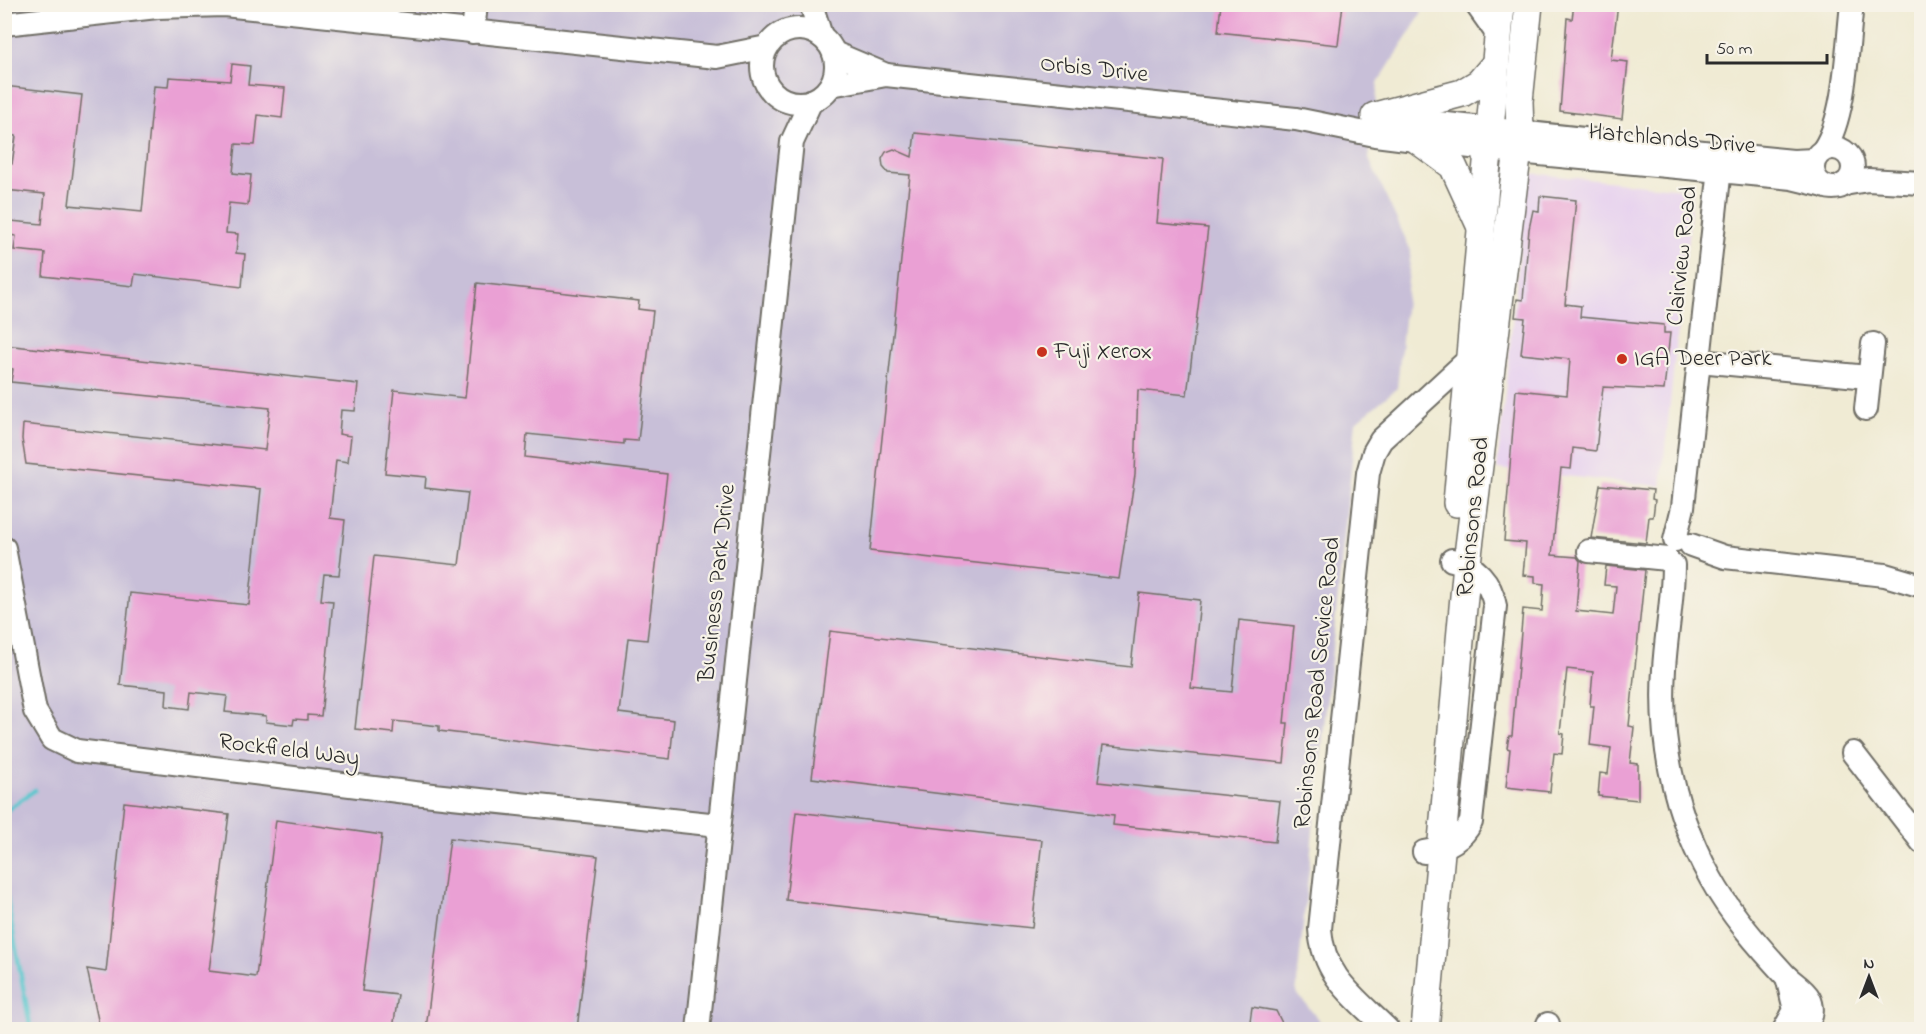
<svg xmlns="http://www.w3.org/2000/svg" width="1926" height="1034" viewBox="0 0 1926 1034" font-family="'Indie Flower',sans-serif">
	<rect width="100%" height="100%" fill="#f7f3e8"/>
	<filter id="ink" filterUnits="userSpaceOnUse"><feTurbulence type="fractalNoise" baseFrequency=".0167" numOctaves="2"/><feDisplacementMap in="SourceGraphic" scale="12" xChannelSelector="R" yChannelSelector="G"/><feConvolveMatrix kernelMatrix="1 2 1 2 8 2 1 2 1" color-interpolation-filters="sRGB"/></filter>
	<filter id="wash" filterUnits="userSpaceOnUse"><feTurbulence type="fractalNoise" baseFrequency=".008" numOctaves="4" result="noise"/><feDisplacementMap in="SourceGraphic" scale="24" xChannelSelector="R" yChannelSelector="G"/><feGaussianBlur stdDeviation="1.35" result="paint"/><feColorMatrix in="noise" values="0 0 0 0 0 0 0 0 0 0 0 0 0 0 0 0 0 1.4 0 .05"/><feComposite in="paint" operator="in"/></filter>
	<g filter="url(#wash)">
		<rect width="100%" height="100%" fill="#f0ebd4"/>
		<path fill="#e7d2ef" d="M1528,173L1693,190L1661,486L1497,469Z"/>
		<path fill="#c8bfd8" d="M5,5H1417L1422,13L1378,83L1369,159L1411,251L1397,388L1356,422L1296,992L1326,1029L5,1030Z"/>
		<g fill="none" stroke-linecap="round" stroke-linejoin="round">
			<g stroke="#58c6ce" stroke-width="4.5">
				<path d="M4,812L35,790"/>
				<path d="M4,884L31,1030"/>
			</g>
		</g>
		<g id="blocks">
			<g fill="#eaa0d4">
				<path d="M1221,4H1343L1338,45L1218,32Z"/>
				<path d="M1574,4H1618L1611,60L1628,62L1622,119L1560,111L1567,18L1572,19Z"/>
				<path d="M232,64L250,66L248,85L285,88L282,118L258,115L255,145L236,144L233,173L251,175L248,205L229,203L226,233L238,234L236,253L245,254L242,287L135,274L133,286L43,276L45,253L14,250L16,236L10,235L11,221L42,224L45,194L4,190V163L12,164L16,136L4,135V86L82,95L69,205L142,212L154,86L168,87L169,77L230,81Z"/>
				<path d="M915,133L1163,159L1157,223L1208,228L1187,395L1138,390L1135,475L1119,579L870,551L910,175L888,173L883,167L882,159L886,152L894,149L912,157Z"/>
				<path d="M1540,196L1576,200L1565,304L1581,306L1580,317L1664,325V333H1670L1664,390L1603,387L1596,451L1573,448L1571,469L1561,468L1552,555L1577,557L1580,561L1576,611L1613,615L1616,586L1604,585L1606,566L1645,570L1629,726L1634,727L1630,763L1638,764V800L1598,796L1600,773L1608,774L1611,748L1590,745L1594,706H1590L1593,672L1567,669L1560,733L1564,734L1562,754L1554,753L1550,792L1506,787L1510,749L1507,748L1509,736H1512L1523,609L1542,611L1544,584L1535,583V576L1523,575L1526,543L1504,541L1516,390L1567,395L1570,359L1521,354L1525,318L1515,317L1517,299L1523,300L1529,229L1533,210L1539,211Z"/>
				<path d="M477,283L639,301L638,309L653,311L638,441L624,440V444L527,434L525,457L667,474L647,640L628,638L619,713L674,720L670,759L439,731V726L394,721L393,733L355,729L374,556L459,565L468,493L425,488L426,477L385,473L394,390L465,398Z"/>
				<path d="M5,345L358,384L355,411L341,410L339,434L351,436L348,462L336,460L330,518L345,520L339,575L324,574L321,600L333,601L321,716L307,715V720L294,719L293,725L266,722V716L225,712L227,696L191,692L189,709L166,706L167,690L120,685L130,593L249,605L261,489L26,464L22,439L23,424L265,450L270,408L11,382L13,369L9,368Z"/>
				<path d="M1600,485L1653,490L1652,499L1655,500L1653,517H1649L1646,543L1591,538Z"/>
				<path d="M1139,593L1200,600L1191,688L1232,692L1239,620L1294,626L1284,723H1288L1284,763L1103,745L1098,782L1280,801L1275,842L1113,825L1114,815L812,778L830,631L1131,667Z"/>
				<path d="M124,802L229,814L209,971L256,977L276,820L382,835L362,991L398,995L393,1029H100L87,969L106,972Z"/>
				<path d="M796,812L1042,840L1032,928L786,900Z"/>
				<path d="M450,838L598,856L577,1029H426Z"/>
				<path d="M1252,1007L1276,1011L1285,1029H1249Z"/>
			</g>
		</g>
	</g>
	<g filter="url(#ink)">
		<use href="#blocks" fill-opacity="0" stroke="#706e66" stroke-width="1.5"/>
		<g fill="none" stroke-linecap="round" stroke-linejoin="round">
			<g stroke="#706e66" stroke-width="26">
				<g id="minor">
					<path d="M811,4L821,36"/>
					<path d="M1476,4L1498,35"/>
					<path d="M4,24L157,7L224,5L717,57L767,47"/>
					<circle cx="799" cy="66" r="37"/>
					<path d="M473,32L476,4"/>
					<path d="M834,53L886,75"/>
					<path d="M831,85L886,75L1296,119L1375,135L1487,149L1792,178L1821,185"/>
					<path d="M1382,117L1722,154L1793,161L1814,160"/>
					<circle cx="1833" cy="168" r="20"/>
					<path d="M1824,149C1846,116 1847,46 1852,4"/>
					<path d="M1844,184L1868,180L1922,183"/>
					<path d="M1699,361L1868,377"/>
					<path d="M1866,409L1873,344"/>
					<path d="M1675,540L1683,507L1721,159"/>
					<path d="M1691,545L1725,557L1885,575L1922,586"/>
					<path d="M4,548L35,711L52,739L77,751L414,793L719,825"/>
					<path d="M1589,551L1667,559"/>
					<path d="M1673,565C1673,601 1666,634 1664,669C1659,745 1674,813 1711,879C1730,914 1759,947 1786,976C1793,983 1804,989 1809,998C1815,1010 1811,1023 1801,1030"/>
					<path d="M1853,753L1922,842"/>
					<path d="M1424,852C1444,849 1462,841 1471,822L1495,606C1491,582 1475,564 1452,560"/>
					<path d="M698,1030L792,142L811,101"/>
					<path d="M1388,1030C1356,998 1323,977 1320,929L1368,473L1374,452L1381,440L1469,359"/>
					<path d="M1546,1030L1548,1024"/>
					<path d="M1784,1030L1795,1010L1787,977"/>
				</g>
			</g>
			<g stroke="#706e66" stroke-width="30">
				<g id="major">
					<path d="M1375,116L1462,93L1479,83L1496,63"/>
					<path d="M1419,141L1453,166L1480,225"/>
					<path d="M1457,503L1501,4"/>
					<path d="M1425,1030L1467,563L1520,133L1519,101L1529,4"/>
				</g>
			</g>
			<use href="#minor" stroke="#fff" stroke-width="22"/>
			<use href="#major" stroke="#fff" stroke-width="27"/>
		</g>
	</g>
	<g fill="#c8321e" stroke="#f7f3e8" stroke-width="2">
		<circle cx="1042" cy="352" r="6"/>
		<circle cx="1622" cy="359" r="6"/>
	</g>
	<g text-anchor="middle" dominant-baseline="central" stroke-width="4.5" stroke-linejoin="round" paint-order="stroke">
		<g font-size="24" fill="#2b2b2b" stroke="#f7f3e8">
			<text transform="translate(1094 70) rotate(6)">Orbis Drive</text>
			<text transform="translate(1672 140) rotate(5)">Hatchlands Drive</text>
			<text transform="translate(1683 256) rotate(-84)">Clairview Road</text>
			<text transform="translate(1474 517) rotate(-84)">Robinsons Road</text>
			<text transform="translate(718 583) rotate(-84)">Business Park Drive</text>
			<text transform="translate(1318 683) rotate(-84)">Robinsons Road Service Road</text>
			<text transform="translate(289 751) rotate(7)">Rockfield Way</text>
		</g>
		<g font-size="24" fill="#2b2b2b" stroke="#f7f3e8" text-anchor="start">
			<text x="1054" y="352">Fuji Xerox</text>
			<text x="1634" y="359">IGA Deer Park</text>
		</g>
	</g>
	<rect width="1926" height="1034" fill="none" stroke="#f7f3e8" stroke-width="24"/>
	<g transform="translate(1869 977)" stroke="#f7f3e8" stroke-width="4.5" paint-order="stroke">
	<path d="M0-4.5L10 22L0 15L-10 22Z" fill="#2b2b2b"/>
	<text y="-9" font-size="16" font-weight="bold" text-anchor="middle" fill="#2b2b2b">N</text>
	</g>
	<path d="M1707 54v9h120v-9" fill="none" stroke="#2b2b2b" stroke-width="3"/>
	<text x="1716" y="54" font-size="18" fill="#2b2b2b" stroke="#f7f3e8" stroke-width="4.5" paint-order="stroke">50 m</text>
</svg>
